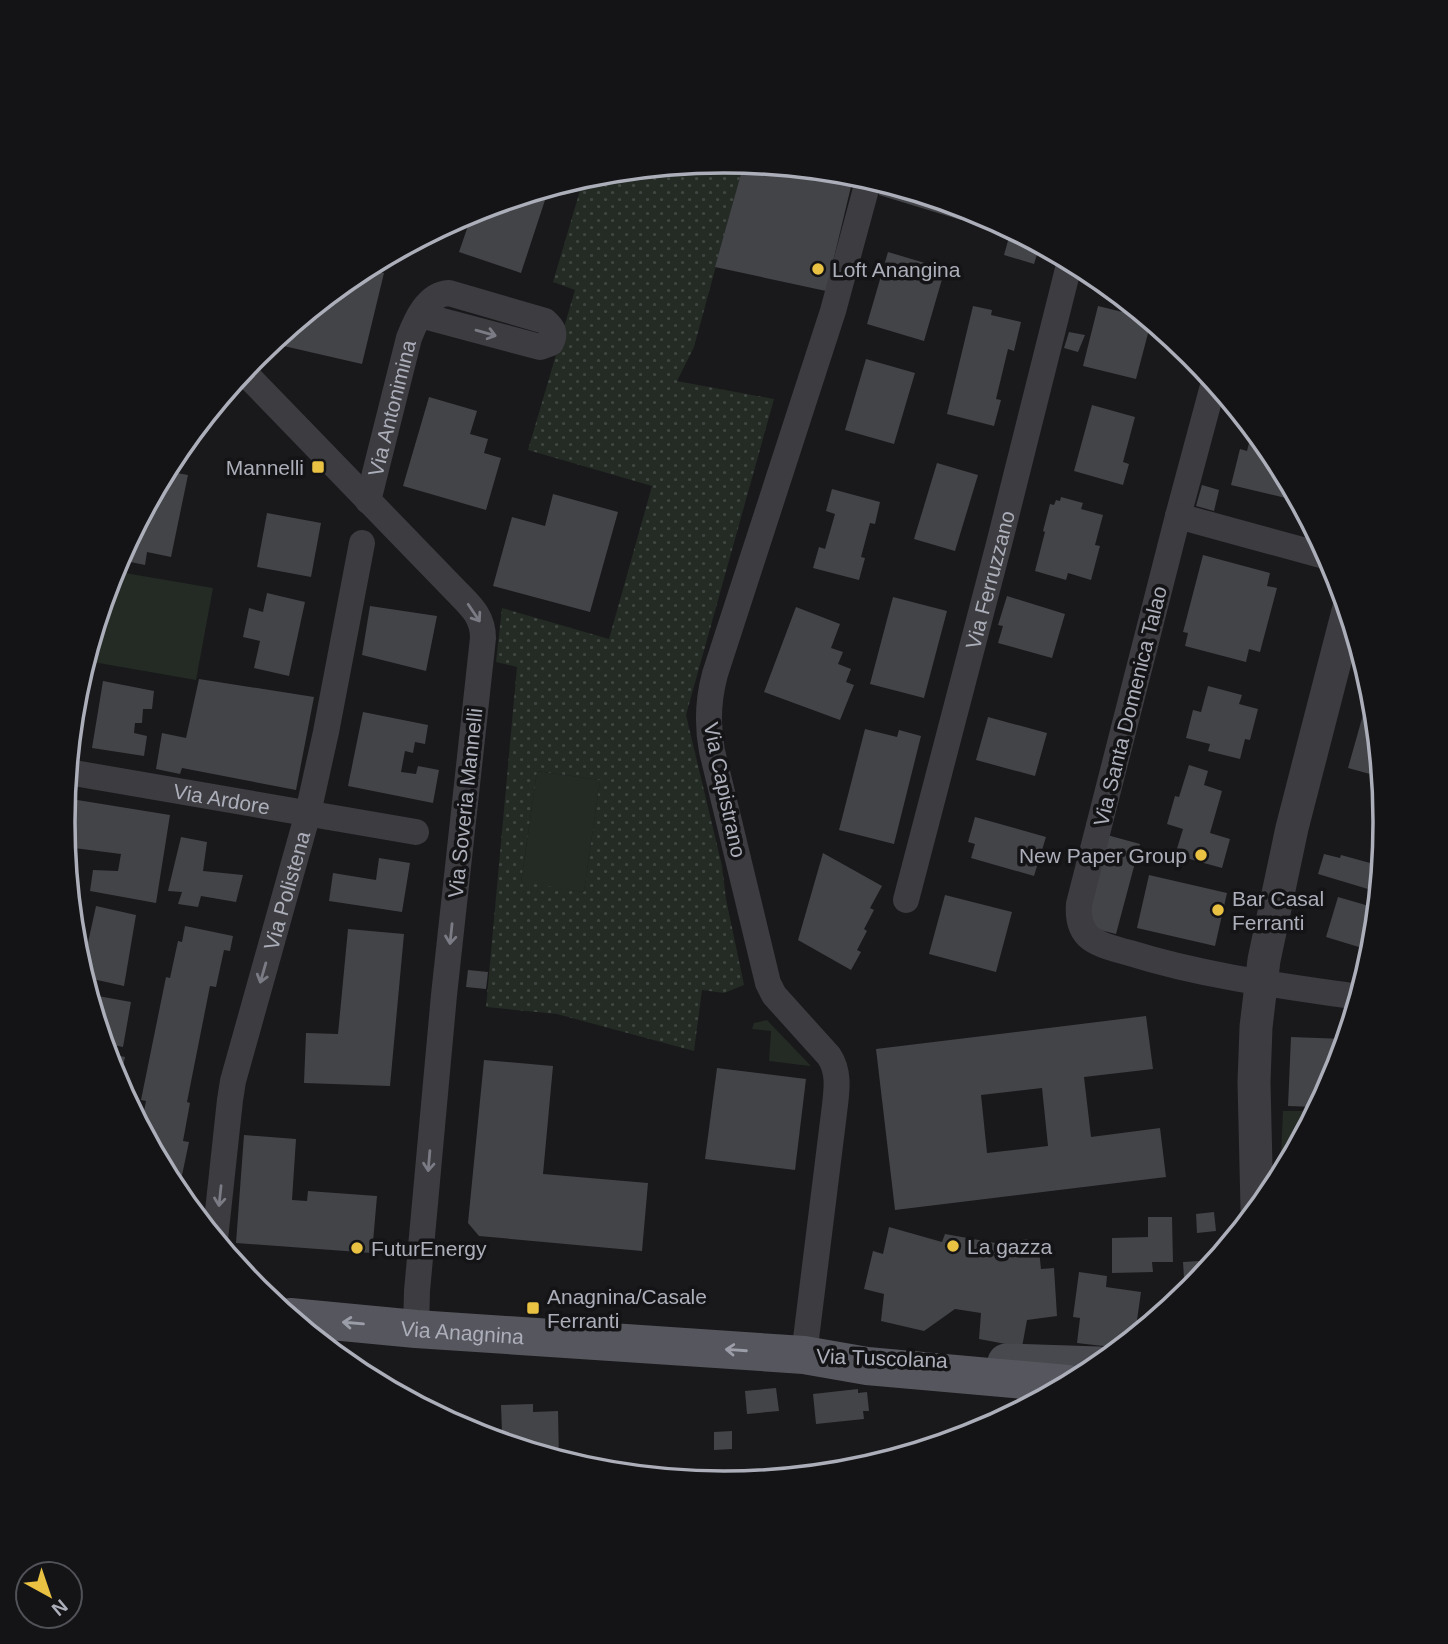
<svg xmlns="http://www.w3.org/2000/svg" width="1448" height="1644" viewBox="0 0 1448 1644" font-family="Arial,sans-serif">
	<defs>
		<pattern id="park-dots" width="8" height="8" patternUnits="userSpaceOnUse" patternTransform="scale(1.75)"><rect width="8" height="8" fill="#232b24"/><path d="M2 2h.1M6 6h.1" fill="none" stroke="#404742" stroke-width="1.8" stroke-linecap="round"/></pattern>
	</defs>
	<rect width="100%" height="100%" fill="#19191b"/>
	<g fill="#232b24">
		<path d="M113,571L213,588L196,680L87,661Z"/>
		<path d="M537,771L600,780L584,892L521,883Z"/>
		<path d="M767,1020L810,1065V1066L769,1061L771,1031L752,1029L754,1023Z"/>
		<path d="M1283,1111H1315L1280,1178Z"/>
	</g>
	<path fill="url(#park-dots)" fill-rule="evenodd" d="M724,161L744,163L694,347L677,381L774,399L686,715L722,866L726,899L744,985L724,993L702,990L694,1051L557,1014L486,1007L517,667L496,662L502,608L609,639L652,486L528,450L575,290L553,282L584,177L595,174ZM537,771L600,780L584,892L521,882Z"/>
	<g fill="#434448" fill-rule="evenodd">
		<path d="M744,163L854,174L826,291L715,267Z"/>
		<path d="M882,183L965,208L961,220L879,195Z"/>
		<path d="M549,188L521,273L459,252L471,217L465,215L471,211Z"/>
		<path d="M1011,230L1040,245L1034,264L1004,255Z"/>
		<path d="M888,252L945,269L924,341L867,324Z"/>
		<path d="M364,269L384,273L362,364L275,344L276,338L357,272Z"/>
		<path d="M973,306L992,310L991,315L1021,322L1014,351L1008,349L996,399L1001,400L994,426L947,414Z"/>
		<path d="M1098,306L1147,318L1151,322L1136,379L1083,366Z"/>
		<path d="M1069,332L1085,335L1078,352L1064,348Z"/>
		<path d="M866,359L915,373L894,444L845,430Z"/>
		<path d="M429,397L477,411L470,434L488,439L484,453L501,458L486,510L403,486Z"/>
		<path d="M1092,405L1135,417L1123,462L1129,464L1123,485L1074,471Z"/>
		<path d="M1256,434L1274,455L1289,484L1286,498L1231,485L1240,449L1247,451L1251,435L1255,436Z"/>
		<path d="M937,463L978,475L955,551L914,539Z"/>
		<path d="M166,471L188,475L171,557L147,552L145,565L121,560L123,551Z"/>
		<path d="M1202,485L1219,490L1214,511L1196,506Z"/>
		<path d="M832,489L880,502L875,524L870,523L861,557L865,558L859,580L813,568L819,547L825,549L835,514L826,511Z"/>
		<path d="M553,494L618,512L590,612L493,586L512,517L545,526Z"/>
		<path d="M1061,497L1083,503L1081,509L1103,515L1095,545L1100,546L1091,580L1068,573L1066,580L1035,571L1045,532L1043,531L1050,504L1054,505L1056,500L1060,501Z"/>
		<path d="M267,513L321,523L311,577L257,567Z"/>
		<path d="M1203,555L1270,573L1267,586L1277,588L1260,652L1249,649L1246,662L1185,646L1188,633L1183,632Z"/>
		<path d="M267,593L305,602L289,676L254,668L260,641L243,637L249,608L263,612Z"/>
		<path d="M1007,596L1065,614L1052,658L998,643L1003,626L998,625Z"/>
		<path d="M893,597L947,611L924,698L870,684Z"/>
		<path d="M370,606L437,616L426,671L362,655Z"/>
		<path d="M796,607L840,624L831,648L843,652L838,664L851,669L846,682L854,685L840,720L764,692Z"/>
		<path d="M199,679L314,697L296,790L182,768L180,774L156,769L162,733L186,738Z"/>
		<path d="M103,681L154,691L152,709H143L142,723H135L134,733L147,736L144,756L92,748Z"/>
		<path d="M1208,686L1242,695L1239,704L1258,709L1250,740L1245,739L1240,759L1208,751L1210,744L1186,738L1193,710L1201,712Z"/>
		<path d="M1368,697L1373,698L1381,777L1348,768Z"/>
		<path d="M363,712L428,725L425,744L415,742L413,753L405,751L401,772L416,774L418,766L439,770L433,803L348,786Z"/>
		<path d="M988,717L1047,733L1035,776L976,760Z"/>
		<path d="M865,729L897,737L899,730L921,736L894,844L839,830Z"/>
		<path d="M1189,765L1208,771L1204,785L1222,791L1210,833L1230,839L1222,868L1175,855L1183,829L1167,824L1175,796L1179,797Z"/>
		<path d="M65,798L170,815L156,903L90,891L93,870L118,871L121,854L66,847V837H65L63,822Z"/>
		<path d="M975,817L1046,837L1034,876L971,858L975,844L968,842Z"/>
		<path d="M1107,835L1140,844L1116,934L1084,926Z"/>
		<path d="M181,837L207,842L203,871L243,875L236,902L201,896L198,907L178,904L182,892L168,891Z"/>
		<path d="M823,853L882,886L870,908L874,910L864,929L867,931L857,950L861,952L851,970L798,940Z"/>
		<path d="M1324,854L1340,858L1341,855L1381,866L1378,892L1318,874Z"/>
		<path d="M379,858L410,863L402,912L329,901L333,873L376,880Z"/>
		<path d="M1149,875L1227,893L1215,946L1137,928Z"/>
		<path d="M945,895L1012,912L996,972L929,954Z"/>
		<path d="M1338,897L1376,908L1372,951L1326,937Z"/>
		<path d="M96,906L136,915L124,986L84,977L82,970Z"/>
		<path d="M185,926L233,936L230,951L224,950L216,987L210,986L187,1102L190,1103L183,1141L189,1142L181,1180L186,1181L182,1198L174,1189L141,1126L146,1101L141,1100L166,977L170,978L178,941L182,942Z"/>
		<path d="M348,929L404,934L390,1086L304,1083L306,1033L338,1034Z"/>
		<path d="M468,970L488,972L486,989L466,987Z"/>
		<path d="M98,996L131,1002L123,1047L104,1043L92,1005L96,1006Z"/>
		<path d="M1146,1016L1153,1069L1084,1077L1091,1137L1160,1128L1166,1177L895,1210L876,1049ZM1042,1088L1048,1146L987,1153L981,1095Z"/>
		<path d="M1291,1037L1345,1039L1335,1075L1317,1107L1288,1106Z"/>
		<path d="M107,1053L125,1057L119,1085L113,1075Z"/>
		<path d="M484,1060L553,1066L543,1174L648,1183L642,1251L479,1236L468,1223Z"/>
		<path d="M717,1068L806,1079L795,1170L705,1159Z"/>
		<path d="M244,1135L296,1139L292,1200L307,1201L308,1191L377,1196L372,1253L236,1243Z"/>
		<path d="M1214,1212L1216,1231L1197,1233L1196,1214Z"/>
		<path d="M1148,1217H1172L1173,1262H1152L1153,1272L1112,1273V1238L1148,1237Z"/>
		<path d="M889,1227L942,1242L945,1234L1001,1244L1027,1239L1039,1250L1041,1269L1054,1268L1057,1316L1027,1320L1022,1347L979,1339L981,1313L955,1309L924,1331L881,1321L884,1294L864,1289L873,1251L883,1254Z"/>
		<path d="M1215,1260L1191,1290L1185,1295L1183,1262Z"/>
		<path d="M1079,1272L1107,1276L1106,1287L1141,1292L1137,1320L1147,1321L1146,1327L1120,1348L1077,1343L1080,1318L1073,1317Z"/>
		<path d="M776,1388L779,1411L747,1414L745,1391Z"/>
		<path d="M858,1389V1393L867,1392L869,1411H863L864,1419L816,1424L813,1394Z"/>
		<path d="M533,1404V1412L558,1411L559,1459L488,1438V1432H502L501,1405Z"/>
		<path d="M732,1431V1449L714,1450V1432Z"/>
	</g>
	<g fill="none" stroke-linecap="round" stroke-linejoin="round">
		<g stroke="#3c3c41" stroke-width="26">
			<path d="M243,371L458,593C471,606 483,617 483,638L444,995L417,1291L416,1329"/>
			<path d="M1214,382L1178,516L1079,904C1078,916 1079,929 1090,938C1101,946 1118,950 1130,953C1203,976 1283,986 1358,997"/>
			<path id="s1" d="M368,501L409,338C416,320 427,294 449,293L545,321C553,328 556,333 551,343L540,347L420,315"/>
			<path d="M1178,516L1328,557"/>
			<path id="s2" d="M68,772L416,832"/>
			<path id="s3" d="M906,900L999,544L1070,261"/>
			<path id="s4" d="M215,1239L230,1100L233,1081L308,813L326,732L362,543"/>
			<path d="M804,1355L835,1105C837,1088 839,1071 829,1056L774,995L768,983L712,751C707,725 708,700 715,674L833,311L869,178"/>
		</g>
		<path stroke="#3c3c41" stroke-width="33" d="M1257,1209L1254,1082L1256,1027L1264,960L1292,828L1348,611"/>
		<path stroke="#48494f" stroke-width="37" d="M1006,1362L1099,1365"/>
		<path stroke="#56575e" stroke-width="38" id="s5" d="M290,1317L416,1329L804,1355L867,1366L1068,1384"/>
	</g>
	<defs><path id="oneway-shaft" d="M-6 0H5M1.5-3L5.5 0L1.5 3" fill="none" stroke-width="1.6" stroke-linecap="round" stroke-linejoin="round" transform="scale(1.75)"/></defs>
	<g stroke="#7a7b84">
		<use href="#oneway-shaft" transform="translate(486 333) rotate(16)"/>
		<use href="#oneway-shaft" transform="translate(474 613) rotate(56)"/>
		<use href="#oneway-shaft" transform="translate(451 934) rotate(96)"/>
		<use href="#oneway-shaft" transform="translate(263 973) rotate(106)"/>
		<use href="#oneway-shaft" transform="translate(429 1161) rotate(95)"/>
		<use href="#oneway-shaft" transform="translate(220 1196) rotate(96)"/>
	</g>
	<g stroke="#9b9da8">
		<use href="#oneway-shaft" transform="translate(353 1323) rotate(-175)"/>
		<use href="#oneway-shaft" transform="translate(736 1350) rotate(-176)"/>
	</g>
	<g fill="#e9c143" stroke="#141416" stroke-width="2.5">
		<circle cx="818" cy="269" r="7"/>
		<rect x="311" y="460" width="14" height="14" rx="3.5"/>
		<circle cx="1201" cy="855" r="7"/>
		<circle cx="1218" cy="910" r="7"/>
		<circle cx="953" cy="1246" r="7"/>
		<circle cx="357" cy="1248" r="7"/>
		<rect x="526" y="1301" width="14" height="14" rx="3.5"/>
	</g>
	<g text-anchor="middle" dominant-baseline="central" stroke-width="7" stroke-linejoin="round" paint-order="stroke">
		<g font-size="21" fill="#acafba" stroke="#141416" text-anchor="start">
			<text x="832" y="269">Loft Anangina</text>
			<text x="304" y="467" text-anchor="end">Mannelli</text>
			<text x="1187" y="855" text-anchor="end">New Paper Group</text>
			<text x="1232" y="898">Bar Casal<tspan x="1232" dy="24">Ferranti</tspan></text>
			<text x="967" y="1246">La gazza</text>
			<text x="371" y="1248">FuturEnergy</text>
			<text x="547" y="1296">Anagnina/Casale<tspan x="547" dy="24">Ferranti</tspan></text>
		</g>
		<g font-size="21" fill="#acafba" stroke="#141416">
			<text stroke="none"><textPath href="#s1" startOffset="96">Via Antonimina</textPath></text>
			<text stroke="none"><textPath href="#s3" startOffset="331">Via Ferruzzano</textPath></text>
			<text transform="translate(1130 706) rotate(-76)">Via Santa Domenica Talao</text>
			<text transform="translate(725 790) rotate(78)">Via Capistrano</text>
			<text stroke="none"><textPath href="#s2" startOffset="156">Via Ardore</textPath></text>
			<text transform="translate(465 803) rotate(-84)">Via Soveria Mannelli</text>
			<text stroke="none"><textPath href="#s4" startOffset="357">Via Polistena</textPath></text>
			<text stroke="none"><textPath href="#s5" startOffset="173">Via Anagnina</textPath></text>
			<text transform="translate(882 1358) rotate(2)">Via Tuscolana</text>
		</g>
	</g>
	<path d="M0 0H1448V1644H0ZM75 822a649 649 0 1 1 1298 0a649 649 0 1 1-1298 0Z" fill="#141416" fill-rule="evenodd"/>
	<path fill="none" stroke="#acafba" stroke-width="3.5" d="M75 822a649 649 0 1 1 1298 0a649 649 0 1 1-1298 0Z"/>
	<g transform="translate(49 1595) rotate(140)"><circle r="33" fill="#141416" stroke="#515258" stroke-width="2"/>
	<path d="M0-5L12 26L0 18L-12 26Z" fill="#e9c143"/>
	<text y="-10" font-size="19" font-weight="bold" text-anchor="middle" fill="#acafba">N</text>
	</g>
</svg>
